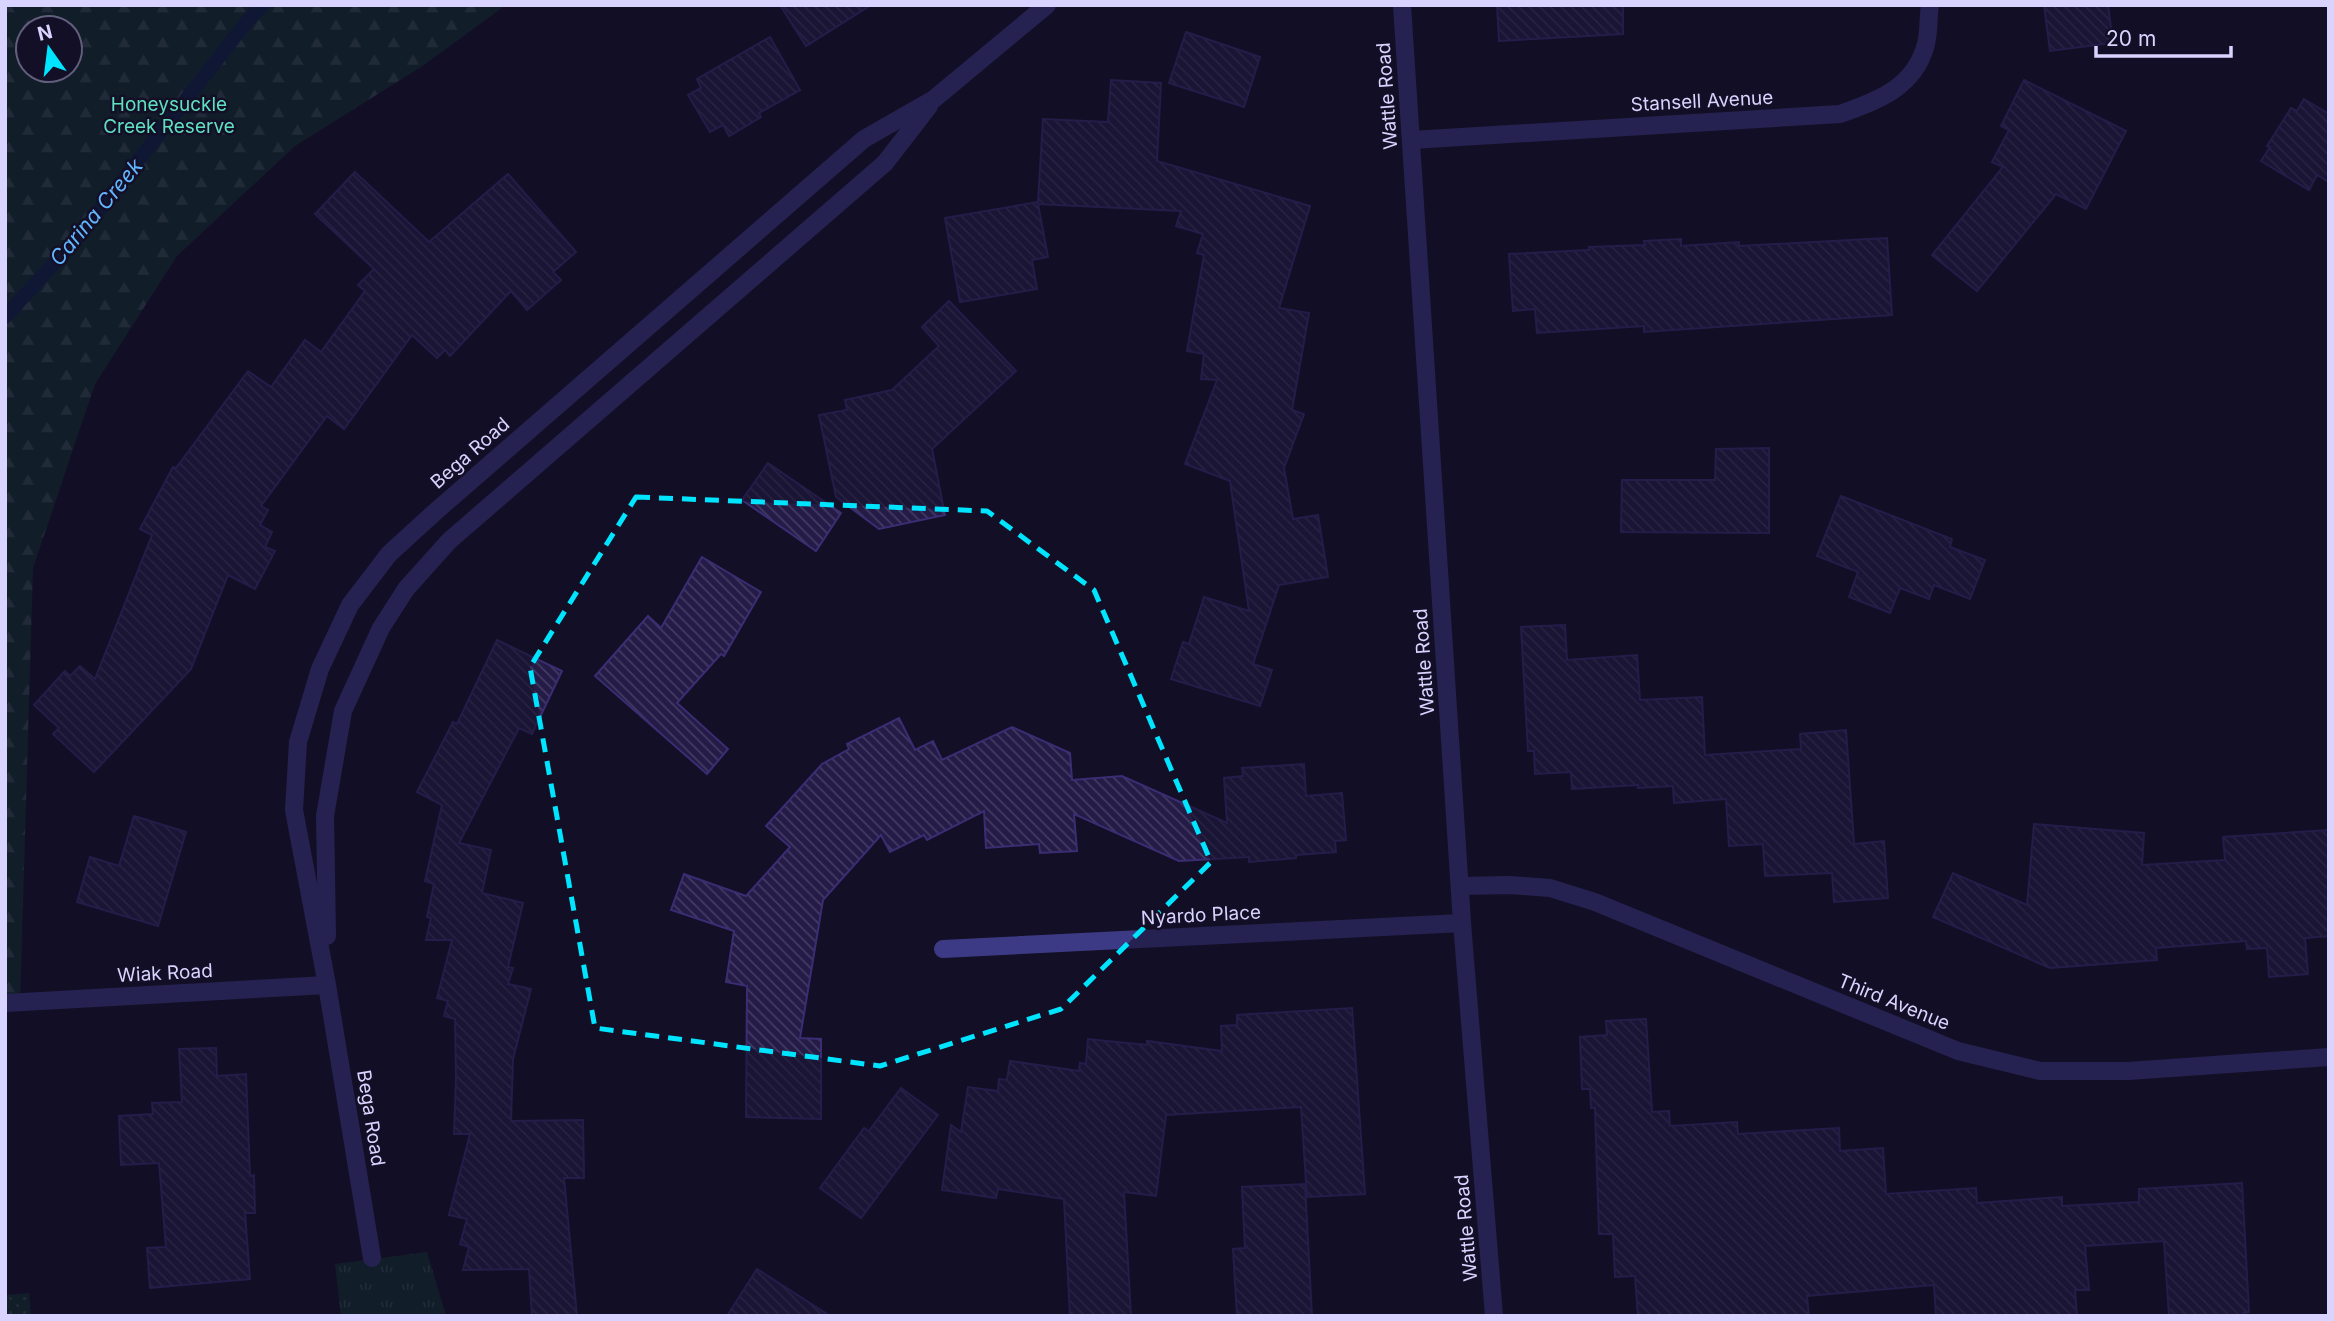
<svg xmlns="http://www.w3.org/2000/svg" width="2334" height="1321" viewBox="0 0 2334 1321" font-family="Inter,sans-serif">
	<defs>
		<pattern id="grass-tufts" width="24" height="20" patternUnits="userSpaceOnUse" patternTransform="scale(1.75)"><rect width="24" height="20" fill="#12302f"/><path d="M3 7l-1-3M5 7V3M7 7l1-3M15 17l-1-3M17 17v-4M19 17l1-3" fill="none" stroke="#344d4e"/></pattern>
		<pattern id="forest-firs" width="22" height="20" patternUnits="userSpaceOnUse" patternTransform="scale(1.75)"><rect width="22" height="20" fill="#12302f"/><path d="M5 1l3.5 6h-7zM16 11l3.5 6h-7z" fill="#344d4e"/></pattern>
		<pattern id="park-dots" width="8" height="8" patternUnits="userSpaceOnUse" patternTransform="scale(1.75)"><rect width="8" height="8" fill="#12302f"/><path d="M2 2h.1M6 6h.1" fill="none" stroke="#344d4e" stroke-width="1.8" stroke-linecap="round"/></pattern>
		<pattern id="building-back-hatch" width="6" height="6" patternUnits="userSpaceOnUse" patternTransform="scale(1.75)"><rect width="6" height="6" fill="#241b47"/><path d="M-1 5l2 2M0 0l6 6M5-1l2 2" fill="none" stroke="#433b63"/></pattern>
	</defs>
	<rect width="100%" height="100%" fill="#130f26"/>
	<path fill="url(#grass-tufts)" d="M427,1252L446,1316H341L335,1264Z"/>
	<path fill="url(#forest-firs)" fill-rule="evenodd" d="M5,5H506L421,67L295,146L177,256L95,384L33,568L20,1002L5,1003ZM28,28H70V70H28Z"/>
	<path fill="url(#park-dots)" d="M29,1293L31,1316H5V1295Z"/>
	<g fill="none" stroke-linecap="round" stroke-linejoin="round">
		<path stroke="#0c2248" stroke-width="14" d="M5,317L79,236L249,19L263,5"/>
	</g>
	<g fill="url(#building-back-hatch)" stroke="#3b2d73" stroke-width="2">
		<path d="M780,5H871L806,46Z"/>
		<path d="M1497,5H1623V34L1499,41Z"/>
		<path d="M2044,5H2108L2113,43L2050,51Z"/>
		<path d="M1186,32L1260,57L1244,107L1169,83Z"/>
		<path d="M770,37L800,90L759,113L761,117L729,136L723,125L710,132L688,95L701,88L697,79Z"/>
		<path d="M1111,80L1161,83L1157,161L1310,206L1279,308L1309,313L1292,410L1304,414L1284,468L1293,519L1318,515L1328,577L1279,585L1253,664L1272,670L1260,706L1171,679L1183,642L1189,644L1204,597L1249,611L1230,481L1185,464L1217,380L1201,379L1204,354L1187,351L1204,255L1197,253L1203,234L1176,226L1181,211L1038,204L1048,257L1032,260L1037,289L960,302L945,218L1038,202L1043,119L1108,122Z"/>
		<path d="M2024,80L2126,131L2086,209L2056,194L1977,291L1932,255L2003,167L1992,162L2009,130L2001,126Z"/>
		<path d="M2304,99L2329,114V182L2317,175L2309,190L2261,161L2270,147L2267,146L2291,108L2297,111Z"/>
		<path d="M355,172L429,242L508,174L576,252L553,272L561,280L527,310L511,291L450,356L445,350L437,358L412,335L344,429L327,416L261,506L268,510L260,525L272,532L265,547L275,551L255,589L228,575L191,669L94,772L53,734L59,728L34,705L65,671L70,676L80,666L95,679L152,535L140,529L173,467L176,468L248,371L271,387L305,340L321,352L365,291L358,285L374,269L315,214Z"/>
		<path d="M1887,238L1892,315L1644,332V326L1537,333L1535,309L1513,311L1509,254L1589,250V247L1645,245L1644,241L1681,239V246L1739,242V246Z"/>
		<path d="M949,301L1016,371L932,449L945,515L879,529L836,497L819,415L847,410L845,400L892,390L939,346L922,327Z"/>
		<path d="M1769,448V533L1621,532L1622,480H1715L1716,449Z"/>
		<path d="M768,463L841,513L816,551L742,500Z"/>
		<path d="M1841,496L1952,539L1950,547L1985,560L1970,599L1934,585L1929,599L1900,588L1890,613L1849,597L1858,572L1817,556Z"/>
		<path d="M702,557L761,592L724,656L721,654L677,703L728,749L707,774L595,676L648,616L661,628Z"/>
		<path d="M1565,625L1567,660L1637,655L1640,700L1702,697L1705,755L1801,749L1800,734L1846,730L1854,844L1884,841L1888,898L1834,902L1832,873L1765,876L1763,844L1729,846L1726,799L1674,803L1673,786L1638,788V785L1572,789L1571,772L1535,774L1534,751H1528L1521,627Z"/>
		<path d="M497,640L562,671L532,734L519,728L459,843L491,850L482,893L523,903L508,967L513,968L508,984L531,989L513,1059L511,1121L583,1120L584,1178H564L577,1316H532L529,1269L463,1270L469,1247L460,1244L467,1219L449,1215L470,1134H454L456,1078L455,1019L444,1016L448,1001L437,998L452,940H426L431,918L427,917L434,884L425,881L442,805L417,792L453,722L457,724Z"/>
		<path d="M899,718L915,750L933,741L942,760L1012,727L1070,753L1072,780L1122,776L1227,823L1224,778L1243,776L1242,768L1304,764L1306,796L1342,793L1346,840L1335,841L1336,852L1296,855V858L1249,862V857L1179,861L1074,814L1077,851L1040,853L1039,844L986,848L984,811L927,840L924,835L890,852L881,835L823,900L800,1038L821,1039V1119L746,1117L747,986L726,982L734,931L671,910L684,874L746,896L790,847L766,826L822,764L849,749L847,744Z"/>
		<path d="M134,816L186,832L158,926L77,902L90,857L119,866Z"/>
		<path d="M2034,824L2144,833L2142,865L2225,860L2223,837L2329,830V936L2305,938L2308,974L2269,977L2267,948L2247,949L2246,941L2156,948L2157,960L2050,968L1933,917L1953,873L2027,905Z"/>
		<path d="M1352,1008L1365,1194L1307,1197L1301,1107L1166,1115L1156,1196L1124,1192L1131,1316H1070L1064,1199L998,1189L996,1198L942,1190L951,1125L961,1132L968,1087L998,1091L999,1079L1007,1080L1010,1061L1079,1071L1080,1063L1086,1064L1088,1039L1147,1045V1041L1222,1051L1221,1026L1237,1025V1015Z"/>
		<path d="M1646,1019L1652,1112L1669,1111L1670,1126L1737,1122L1738,1134L1839,1128L1840,1151L1883,1148L1886,1194L1976,1188L1977,1203L2062,1197V1206L2139,1202V1189L2242,1183L2249,1312L2244,1313V1316H2169L2164,1241L2085,1246L2089,1290H2075L2077,1316H1936L1934,1285L1807,1296L1809,1316H1638L1635,1276L1615,1277L1613,1234H1599L1595,1108H1591L1590,1089H1582L1580,1037L1607,1035L1606,1021Z"/>
		<path d="M216,1048L217,1076L246,1074L250,1176L254,1175L255,1213H245L250,1279L150,1288L147,1248L166,1247L159,1163L121,1165L119,1116L153,1114L152,1103L182,1102L179,1049Z"/>
		<path d="M901,1088L938,1115L861,1218L820,1188L864,1128L869,1131Z"/>
		<path d="M1305,1184L1312,1316H1237L1233,1249L1245,1248L1242,1187Z"/>
		<path d="M757,1269L830,1316H727Z"/>
	</g>
	<g fill="none" stroke-linecap="round" stroke-linejoin="round">
		<g stroke="#3d3a85" stroke-width="18">
			<path d="M1402,5L1462,923L1494,1316"/>
			<path d="M1412,140L1840,114C1878,101 1915,87 1926,44C1929,32 1928,18 1930,5"/>
			<path d="M1460,886L1510,885L1550,888L1595,902L1958,1051L2040,1071H2128L2329,1057"/>
			<path d="M327,936L325,816L343,711L381,628L406,589L449,541L885,163L929,106"/>
			<path d="M943,949L1462,923"/>
			<path d="M5,1003L327,985"/>
			<path d="M372,1258L327,985L294,810L298,742L320,669L350,605L389,554L435,512L864,139L934,99L1047,5"/>
		</g>
	</g>
	<path d="M0 0H2334V1321H0ZM636,497L987,511L1094,590L1211,862L1061,1009L880,1066L595,1028L530,667Z" fill="#130f26" fill-opacity=".55" fill-rule="evenodd"/>
	<path fill="none" stroke="#00e5ff" stroke-width="5" stroke-dasharray="14 9" stroke-linejoin="round" d="M636,497L987,511L1094,590L1211,862L1061,1009L880,1066L595,1028L530,667Z"/>
	<g text-anchor="middle" dominant-baseline="central" stroke-width="5" stroke-linejoin="round" paint-order="stroke">
		<g font-size="19" fill="#d9d4ff" stroke="#130f26">
			<text transform="translate(1387 96) rotate(-94)">Wattle Road</text>
			<text transform="translate(1702 101) rotate(-3)">Stansell Avenue</text>
			<text transform="translate(470 453) rotate(-41)">Bega Road</text>
			<text transform="translate(1424 662) rotate(-94)">Wattle Road</text>
			<text transform="translate(1201 915) rotate(-3)">Nyardo Place</text>
			<text transform="translate(165 973) rotate(-3)">Wiak Road</text>
			<text transform="translate(1894 1002) rotate(22)">Third Avenue</text>
			<text transform="translate(371 1118) rotate(81)">Bega Road</text>
			<text transform="translate(1466 1228) rotate(-95)">Wattle Road</text>
		</g>
		<g font-size="19" fill="#5fe0c0" stroke="#130f26">
			<text x="169" y="104">Honeysuckle<tspan x="169" dy="22">Creek Reserve</tspan></text>
		</g>
		<g font-size="21" font-style="italic" fill="#62b6ff" stroke="#130f26">
			<text transform="translate(96 212) rotate(-50)">Carina Creek</text>
		</g>
	</g>
	<rect width="2334" height="1321" fill="none" stroke="#d9d4ff" stroke-width="14"/>
	<g transform="translate(49 49) rotate(346)"><circle r="33" fill="#130f26" stroke="#625e7d" stroke-width="2"/>
	<path d="M0-5L12 26L0 18L-12 26Z" fill="#00e5ff"/>
	<text y="-10" font-size="19" font-weight="bold" text-anchor="middle" fill="#d9d4ff">N</text>
	</g>
	<path d="M2096 46v10h135v-10" fill="none" stroke="#d9d4ff" stroke-width="3.5"/>
	<text x="2106" y="46" font-size="21" fill="#d9d4ff" stroke="#130f26" stroke-width="5" paint-order="stroke">20 m</text>
</svg>
